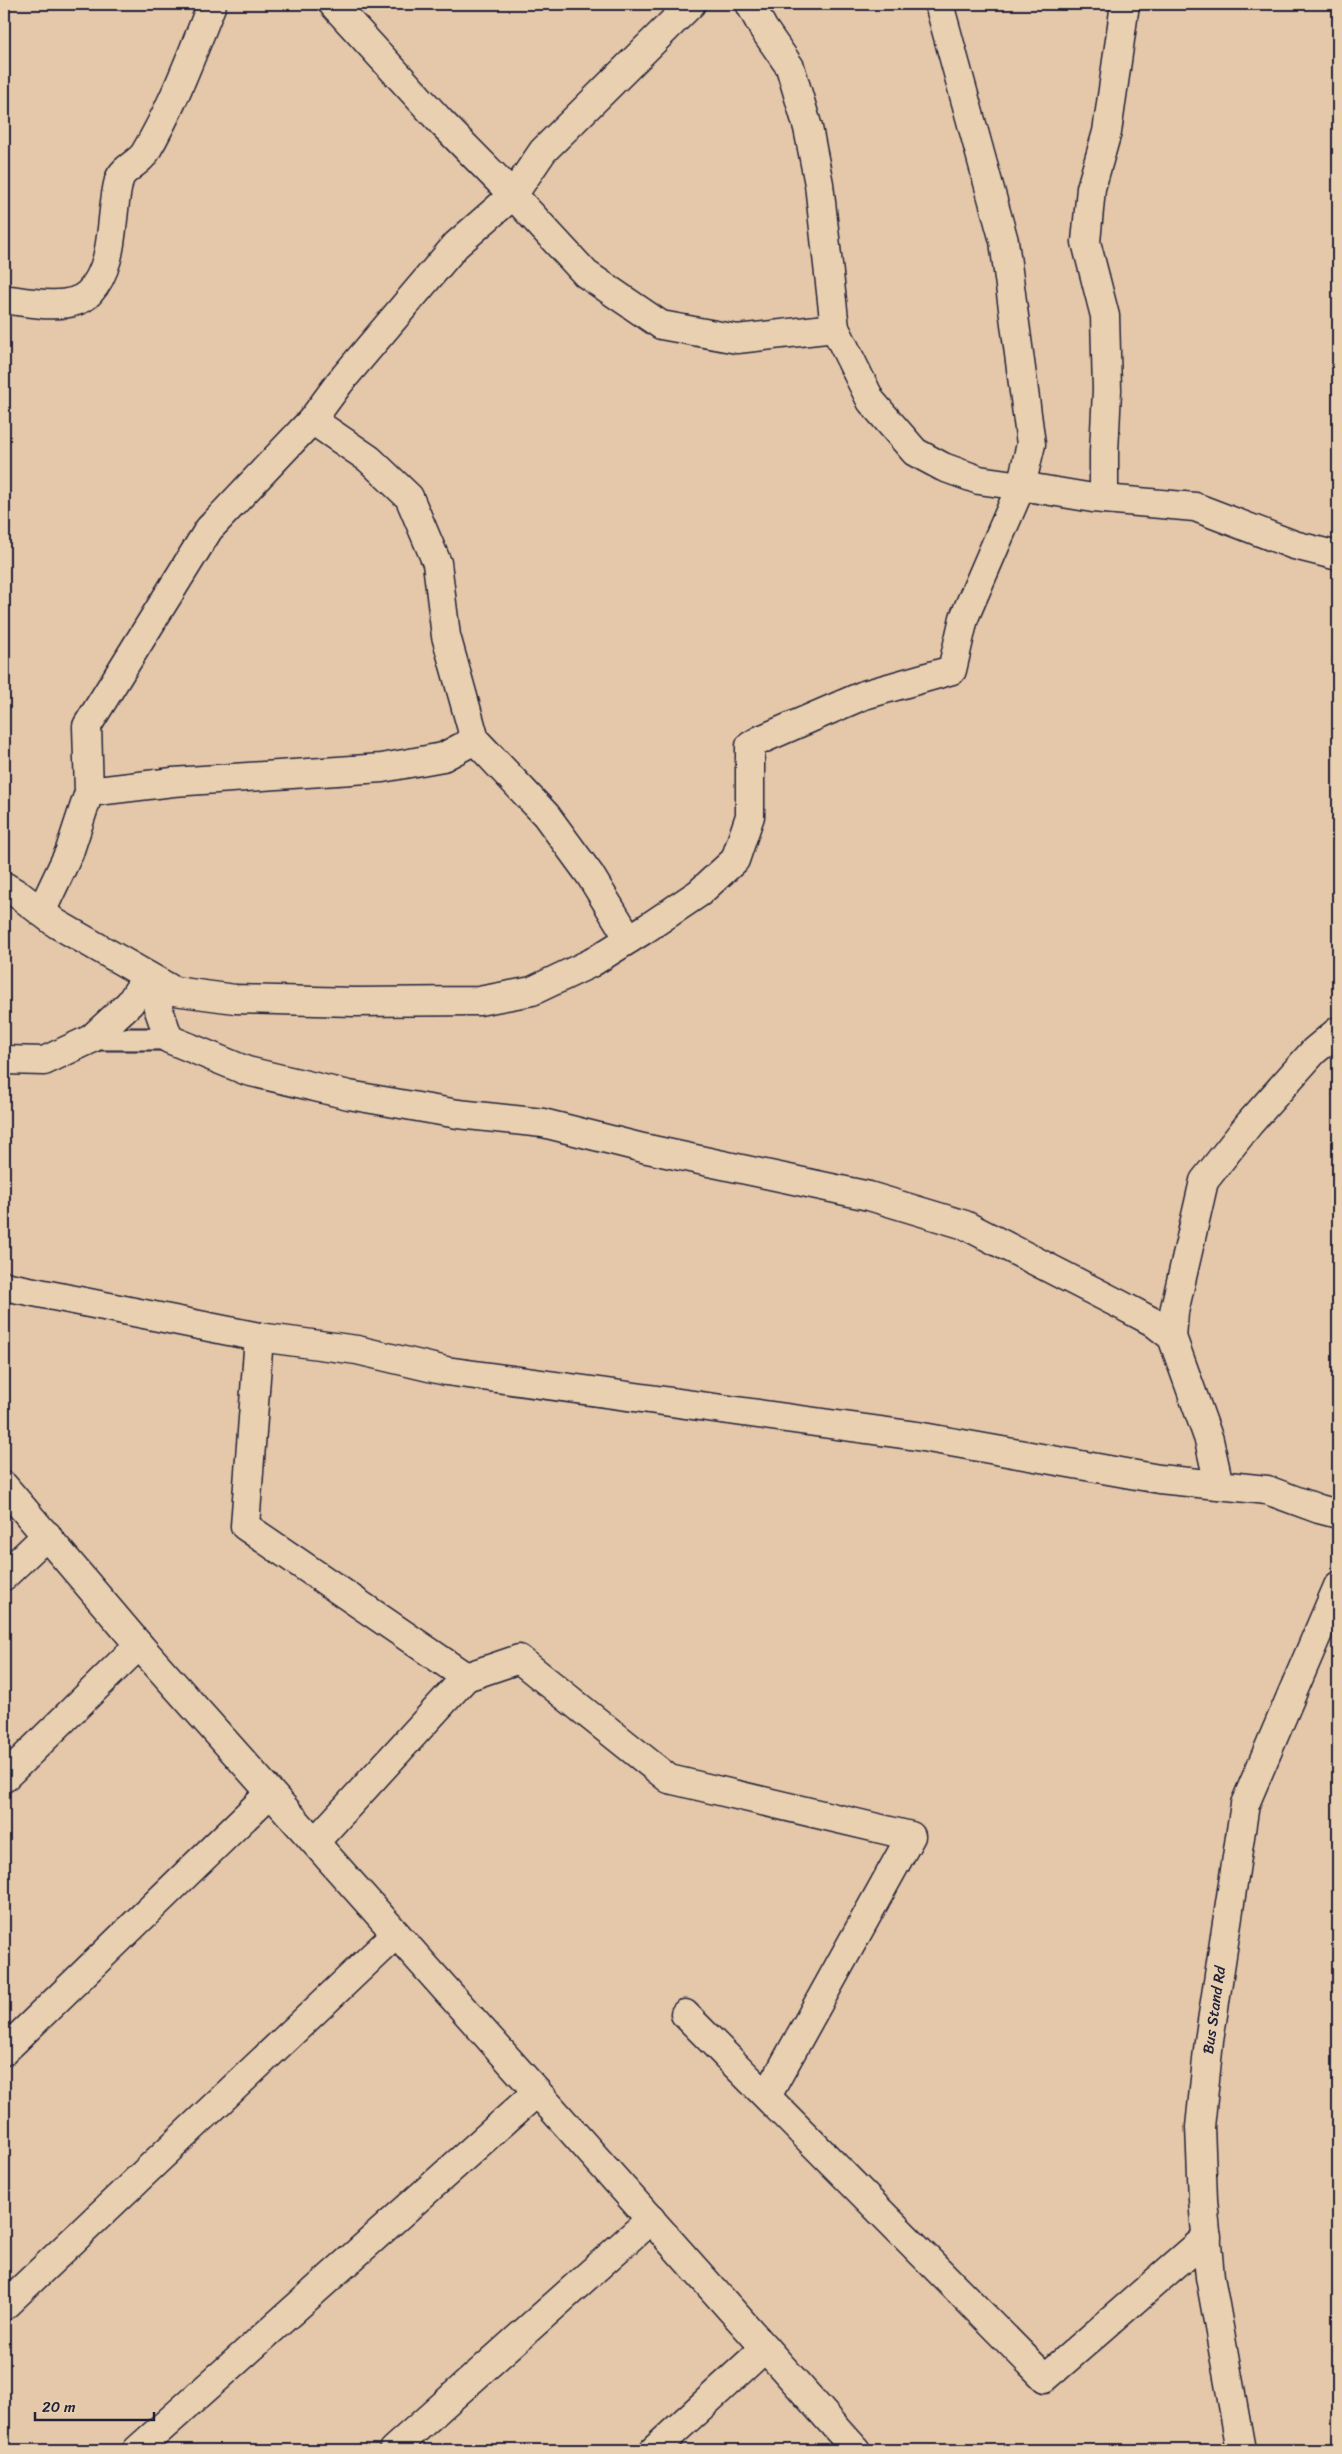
<svg xmlns="http://www.w3.org/2000/svg" width="1342" height="2454" viewBox="0 0 1342 2454" font-family="Sriracha,sans-serif">
	<rect width="100%" height="100%" fill="#e5c7a9"/>
	<filter id="ink" filterUnits="userSpaceOnUse"><feTurbulence type="fractalNoise" baseFrequency=".02" numOctaves="2"/><feDisplacementMap in="SourceGraphic" scale="10" xChannelSelector="R" yChannelSelector="G"/><feConvolveMatrix kernelMatrix="1 2 1 2 8 2 1 2 1" color-interpolation-filters="sRGB"/></filter>
	<g filter="url(#ink)">
		<g fill="none" stroke-linecap="round" stroke-linejoin="round">
			<g stroke="#22223b" stroke-width="25">
				<path id="lane" d="M91,1039H169"/>
			</g>
			<g stroke="#22223b" stroke-width="31">
				<g id="street">
					<path d="M333,4L441,122L513,195L586,274L661,325L737,339L835,328"/>
					<path d="M939,4L1004,241L1031,444L1021,486L1093,498L1195,507L1294,545L1338,556"/>
					<path d="M4,299C26,302 71,312 89,293C117,263 109,217 119,180C122,169 139,163 145,153C173,106 192,54 212,4"/>
					<path d="M1104,499V452L1107,390L1105,316L1086,242L1091,188L1107,132L1125,4"/>
					<path d="M89,792L173,782L382,768L443,757L475,740"/>
					<path d="M4,886L19,895L57,924L174,991L235,999L354,1002L479,1001L532,991L591,963L647,928L699,893L735,860L750,816V746L760,740L864,695L952,670L964,618L1021,486L979,480L943,467L915,452L871,401L835,328L819,184L808,128L790,67L763,28L750,4"/>
					<path d="M41,912L69,853L89,792L87,726L209,529L312,420"/>
					<path d="M629,939L590,875L546,815L475,740L446,636L437,563L409,497L369,459L312,420L340,382L456,245L513,195L543,151L691,4"/>
					<path d="M147,976L169,1039L247,1071L349,1095L458,1114L543,1123L643,1148L869,1196L965,1225L1121,1305L1153,1322L1172,1337L1209,1440L1219,1485"/>
					<path d="M4,1060L44,1061L91,1039L130,1003L147,976"/>
					<path d="M259,1337L245,1526L466,1677L519,1659L669,1779L911,1836L767,2096"/>
					<path d="M1172,1337L1174,1312L1204,1181L1249,1124L1314,1051L1338,1031"/>
					<path d="M4,1486L139,1645L856,2450"/>
					<path d="M4,1576L47,1535"/>
					<path d="M4,1778L139,1645"/>
					<path d="M315,1842L466,1677"/>
					<path d="M685,2014L1045,2378L1207,2237"/>
					<path d="M4,2051L270,1793"/>
					<path d="M4,2306L396,1934"/>
					<path d="M137,2450L537,2092"/>
					<path d="M393,2450L651,2219"/>
					<path d="M654,2450L765,2348"/>
				</g>
			</g>
			<g stroke="#22223b" stroke-width="31">
				<g id="secondary">
					<path d="M4,1286L259,1337L357,1350L446,1371L917,1436L1159,1479L1267,1490L1319,1509L1338,1514"/>
					<path d="M1241,2450L1210,2277L1203,2200L1200,2127L1209,2041L1245,1804L1338,1586"/>
				</g>
			</g>
			<use href="#lane" stroke="#e8d0b0" stroke-width="21"/>
			<use href="#street" stroke="#e8d0b0" stroke-width="28"/>
			<use href="#secondary" stroke="#e8d0b0" stroke-width="28"/>
		</g>
	</g>
	<g text-anchor="middle" dominant-baseline="central" stroke-width="4" stroke-linejoin="round" paint-order="stroke">
		<g font-size="15" fill="#22223b" stroke="#e8d0b0">
			<text transform="translate(1214 2010) rotate(-82)">Bus Stand Rd</text>
		</g>
	</g>
	<rect width="1342" height="2454" fill="none" stroke="#e8d0b0" stroke-width="20"/>
	<rect x="10" y="10" width="1322" height="2434" fill="none" stroke="#22223b" stroke-width="2" filter="url(#ink)"/>
	<path d="M35 2412v8h119v-8" fill="none" stroke="#22223b" stroke-width="2.5"/>
	<text x="42" y="2412" font-size="15" fill="#22223b" stroke="#e8d0b0" stroke-width="4" paint-order="stroke">20 m</text>
</svg>
